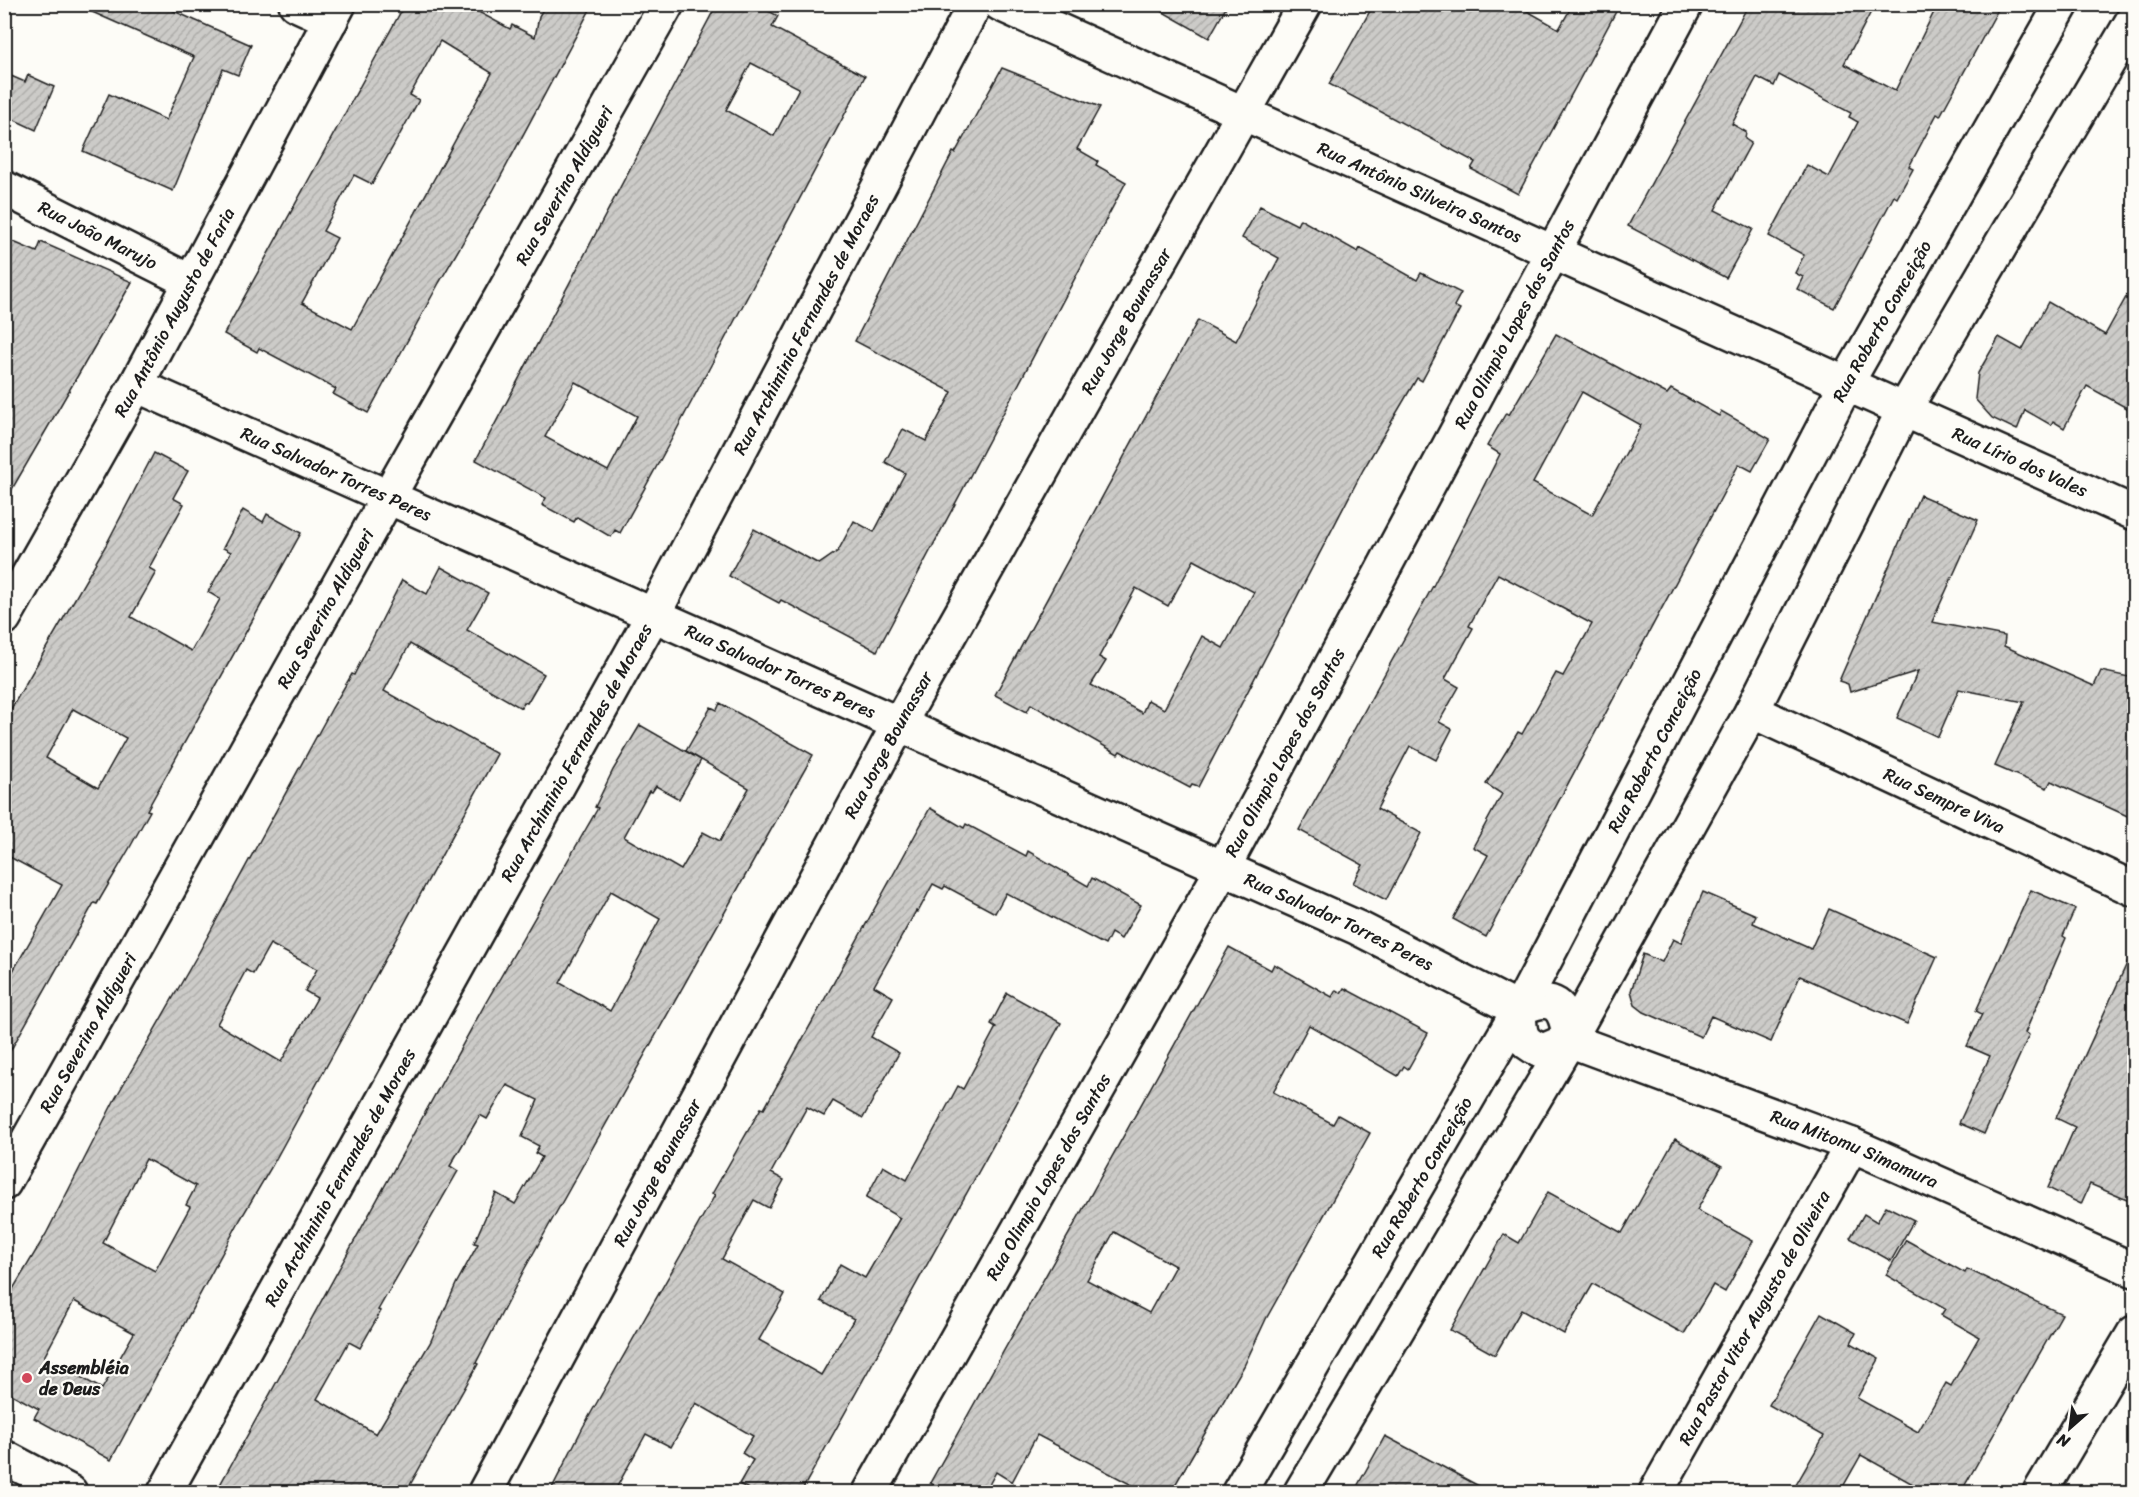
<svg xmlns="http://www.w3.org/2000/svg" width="2139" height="1497" viewBox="0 0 2139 1497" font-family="Sriracha,sans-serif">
	<defs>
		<pattern id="building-hatch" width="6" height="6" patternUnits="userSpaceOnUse" patternTransform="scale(1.5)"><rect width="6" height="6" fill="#cccbc8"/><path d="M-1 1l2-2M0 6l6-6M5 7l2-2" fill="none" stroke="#afaeab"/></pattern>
	</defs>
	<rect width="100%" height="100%" fill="#fdfcf7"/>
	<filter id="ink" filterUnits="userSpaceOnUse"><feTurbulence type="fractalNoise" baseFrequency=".0167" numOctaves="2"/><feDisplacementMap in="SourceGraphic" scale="12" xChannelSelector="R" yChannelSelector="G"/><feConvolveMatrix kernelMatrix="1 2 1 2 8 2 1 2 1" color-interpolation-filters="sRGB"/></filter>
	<g filter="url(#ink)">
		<g fill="url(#building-hatch)" stroke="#1c1c1c" stroke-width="1.5" fill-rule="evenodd">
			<path d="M74,4H158L251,45L238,75L223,69L173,191L83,151L109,94L166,120L194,57Z"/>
			<path d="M405,4H464L510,29L512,25L535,37L539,16L546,4H593L493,191L439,283L368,413L333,394L336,389L259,348L257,352L224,334ZM440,41L492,73L352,329L302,303L337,238L323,231L354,175L372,184L419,100L410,95Z"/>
			<path d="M717,4H756L778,16L772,27L865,76L669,444L620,533L615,530L611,537L577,517L574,522L542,505L546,498L476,460ZM751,63L799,88L774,136L726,110ZM575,382L637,416L608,471L545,437Z"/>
			<path d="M1149,4H1228L1209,38Z"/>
			<path d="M1374,4H1515L1559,29L1573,4H1620L1518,194L1471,169L1475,162L1329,84Z"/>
			<path d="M1749,4H1875L1844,64L1895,91L1938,4H2001L1940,116L1937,114L1909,167L1913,169L1897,198L1894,196L1834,308L1797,289L1803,277L1795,273L1804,255L1769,236L1807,165L1829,177L1858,122L1849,117L1851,113L1779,75L1774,86L1757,77L1732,124L1746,132L1745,139L1751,143L1715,210L1753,229L1726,278L1628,226Z"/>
			<path d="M1002,68L1100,107L1077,149L1098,161L1096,165L1126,182L877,651L781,600L779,603L729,576L754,529L819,564L838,551L854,521L874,532L905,473L885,462L903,429L926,441L952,392L855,341L953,152L955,153Z"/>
			<path d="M4,73L25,82L28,75L54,87L36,130L4,115Z"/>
			<path d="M1260,206L1297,225L1300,219L1358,252L1360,248L1417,280L1421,273L1461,293L1454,306L1460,309L1422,381L1417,378L1363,470L1198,787L1192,785L1190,788L1120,751L1118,754L1031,704L1027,712L995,695L1198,320L1236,341L1279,258L1242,238ZM1194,560L1254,592L1223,648L1202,636L1164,709L1148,700L1142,713L1091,685L1106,661L1099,657L1136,588L1168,606Z"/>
			<path d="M4,238L37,252L41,242L132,282L4,503Z"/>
			<path d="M2134,283V412L2087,386L2064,428L2053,421L2051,425L2025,410L2017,430L1992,418L1975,399L1978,373L1999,337L2022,350L2048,302L2105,335Z"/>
			<path d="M1556,334L1667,394L1671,389L1719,416L1721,411L1770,439L1752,471L1739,464L1486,937L1453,919L1488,855L1473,847L1502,794L1486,784L1518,732L1522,734L1556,673L1563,676L1592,624L1577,616L1498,574L1469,626L1473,628L1445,679L1459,687L1439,722L1452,729L1436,760L1410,746L1377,809L1421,833L1386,900L1353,883L1363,865L1299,830L1434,584L1500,454L1487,446L1506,413L1509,415ZM1582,392L1641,425L1592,515L1533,483Z"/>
			<path d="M154,453L188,471L173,498L184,504L149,568L156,572L131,617L191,651L220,599L208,592L231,552L223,548L243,510L263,522L267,514L301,533L147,810L150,811L129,849L97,904L94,903L4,1062V987L62,885L4,854V721L106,545ZM73,709L126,738L98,788L46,758Z"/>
			<path d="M1920,495L1978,520L1932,622L2005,636L2004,646L2094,686L2101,671L2134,678V819L2051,781L2047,788L1995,766L2024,702L1959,689L1938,737L1897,718L1918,671L1850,692L1848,684L1839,681Z"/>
			<path d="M441,567L488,593L467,630L544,674L527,703L524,702L521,708L410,644L384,691L497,754L272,1166L240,1220L111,1460L34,1418L39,1409L4,1390V1304L46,1234L115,1099L198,954L332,708L352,674L354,675L402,580L427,594ZM270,944L317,969L305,991L317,998L281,1062L217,1024L246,970L253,974ZM146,1159L196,1186L186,1205L190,1207L155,1271L103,1243ZM74,1301L134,1333L102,1389L44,1357Z"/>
			<path d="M720,703L813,755L524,1270L476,1363L478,1364L406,1492H216L485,1004L598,808L595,807L613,770L640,725L701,760L679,799L656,786L652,792L649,791L624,837L681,870L703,832L720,841L749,788L686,751L711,707L717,710ZM611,891L660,919L610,1011L560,983ZM507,1085L538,1100L522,1137L539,1146L535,1153L542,1157L515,1204L496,1193L474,1243L478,1244L456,1284L430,1343L376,1434L317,1399L349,1342L360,1348L381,1311L378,1310L458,1171L450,1166L480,1115L487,1119Z"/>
			<path d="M930,808L964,828L966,824L1026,856L1028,851L1088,886L1092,878L1141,905L1121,939L1111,933L1105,945L1006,893L995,913L945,886L943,889L933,884L918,912L916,911L874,986L893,997L871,1037L899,1053L863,1118L833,1101L824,1116L807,1107L771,1173L784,1180L769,1208L754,1200L722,1259L785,1294L759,1340L821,1375L854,1319L821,1301L840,1264L865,1278L900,1218L866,1198L883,1166L907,1180L958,1086L963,1089L996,1027L991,1024L1007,993L1061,1023L801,1492H754L739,1484L753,1460L742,1453L753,1436L696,1403L671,1447L646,1434L614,1492H550L583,1427L715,1195L712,1194L761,1108L764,1109Z"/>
			<path d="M2031,890L2075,909L2063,936L2066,938L2025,1033L2029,1035L1984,1134L1959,1123L1990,1056L1967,1046L1982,1014L1976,1011Z"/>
			<path d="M1703,892L1756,915L1753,923L1811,949L1829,909L1937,957L1907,1024L1800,976L1771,1042L1711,1016L1701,1037L1644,1012L1635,1005L1631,991L1643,954L1662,962L1673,939L1681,943Z"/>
			<path d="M1229,947L1271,970L1274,964L1332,997L1336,990L1341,993L1344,988L1428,1033L1408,1069L1404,1066L1398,1076L1309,1025L1273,1092L1333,1124L1338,1115L1370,1133L1266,1319L1244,1366L1171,1492H1145L1037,1435L1012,1482L996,1472L985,1492H947L930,1483ZM1114,1232L1175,1266L1149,1313L1087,1280Z"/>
			<path d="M2134,948V1203L2090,1184L2081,1204L2048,1188L2075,1127L2056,1118Z"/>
			<path d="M1675,1139L1722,1166L1697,1210L1753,1241L1725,1292L1713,1285L1684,1334L1593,1284L1564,1334L1521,1310L1495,1355L1450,1330L1504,1234L1519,1243L1548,1192L1622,1233Z"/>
			<path d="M1886,1206L1914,1220L1891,1261L1850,1238L1864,1214L1877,1222Z"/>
			<path d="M1906,1240L1965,1273L1967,1269L2062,1314L1961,1492H1927L1861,1455L1840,1492H1792L1824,1436L1769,1405L1821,1313L1856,1333L1851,1343L1879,1359L1857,1398L1918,1432L1946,1383L1951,1386L1979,1337L1941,1315L1945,1309L1886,1275Z"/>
			<path d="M1385,1436L1490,1492H1354Z"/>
		</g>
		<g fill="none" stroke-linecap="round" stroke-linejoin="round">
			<g stroke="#1c1c1c" stroke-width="38">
				<g id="street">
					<path d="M296,4L331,20"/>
					<path id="s1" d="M1000,4L2134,513"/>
					<path id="s2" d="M4,188L191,282"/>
					<path id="s3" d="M136,385L1358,928L1519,1010"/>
					<path id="s4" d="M4,618L136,385L339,4"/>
					<path id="s5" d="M1752,711L2134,889"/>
					<path id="s6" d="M1519,1010C1520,1034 1519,1042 1543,1051L1569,1040L1852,1145L2134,1270"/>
					<path d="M1519,1010C1552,991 1567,1005 1569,1040"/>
					<path id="s7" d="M4,1183L388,497L667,4"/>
					<path d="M4,1457L70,1492"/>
					<path id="s8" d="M165,1492L653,615L975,4"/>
					<path id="s9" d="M485,1492L899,724L1305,4"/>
					<path id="s10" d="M870,1492L1223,868L1686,4"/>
					<path id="s11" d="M1656,1492L1852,1145"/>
					<path d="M2040,1492L2134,1333"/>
				</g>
			</g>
			<g stroke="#1c1c1c" stroke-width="38">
				<g id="secondary">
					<path id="s12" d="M1239,1492L1519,1010L1846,384L2062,4"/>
					<path d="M1301,1492L1569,1040L1752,711L1904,410L2134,18"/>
				</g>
			</g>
			<use href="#street" stroke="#fdfcf7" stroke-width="33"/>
			<use href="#secondary" stroke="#fdfcf7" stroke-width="33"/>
		</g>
	</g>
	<circle fill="#d1495b" stroke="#fdfcf7" stroke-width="2" cx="27" cy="1378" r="6"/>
	<g text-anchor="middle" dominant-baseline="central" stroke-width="4.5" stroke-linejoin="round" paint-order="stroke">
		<g font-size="18" fill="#1c1c1c" stroke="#fdfcf7">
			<text stroke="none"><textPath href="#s7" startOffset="1144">Rua Severino Aldigueri</textPath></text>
			<text stroke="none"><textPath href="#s1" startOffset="460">Rua Antônio Silveira Santos</textPath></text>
			<text stroke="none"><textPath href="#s2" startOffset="105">Rua João Marujo</textPath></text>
			<text stroke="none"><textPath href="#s4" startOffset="350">Rua Antônio Augusto de Faria</textPath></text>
			<text stroke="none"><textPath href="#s9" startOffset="1335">Rua Jorge Bounassar</textPath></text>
			<text stroke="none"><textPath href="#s12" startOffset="1336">Rua Roberto Conceição</textPath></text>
			<text stroke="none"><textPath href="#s8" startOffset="1332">Rua Archiminio Fernandes de Moraes</textPath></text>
			<text stroke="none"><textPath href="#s10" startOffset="1334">Rua Olimpio Lopes dos Santos</textPath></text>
			<text stroke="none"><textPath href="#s1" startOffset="1118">Rua Lírio dos Vales</textPath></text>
			<text stroke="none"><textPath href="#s3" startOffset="219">Rua Salvador Torres Peres</textPath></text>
			<text stroke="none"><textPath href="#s7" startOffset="658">Rua Severino Aldigueri</textPath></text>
			<text stroke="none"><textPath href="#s3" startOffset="705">Rua Salvador Torres Peres</textPath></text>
			<text stroke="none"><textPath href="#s9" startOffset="849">Rua Jorge Bounassar</textPath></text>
			<text stroke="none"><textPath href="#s12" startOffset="850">Rua Roberto Conceição</textPath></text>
			<text stroke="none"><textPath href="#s8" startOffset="846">Rua Archiminio Fernandes de Moraes</textPath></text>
			<text stroke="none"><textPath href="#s10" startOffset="848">Rua Olimpio Lopes dos Santos</textPath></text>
			<text stroke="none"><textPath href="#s5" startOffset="212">Rua Sempre Viva</textPath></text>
			<text stroke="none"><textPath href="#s3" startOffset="1317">Rua Salvador Torres Peres</textPath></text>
			<text stroke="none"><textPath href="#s7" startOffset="172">Rua Severino Aldigueri</textPath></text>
			<text stroke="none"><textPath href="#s6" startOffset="386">Rua Mitomu Simamura</textPath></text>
			<text stroke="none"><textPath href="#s9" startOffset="363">Rua Jorge Bounassar</textPath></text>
			<text stroke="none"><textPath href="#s8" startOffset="360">Rua Archiminio Fernandes de Moraes</textPath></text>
			<text stroke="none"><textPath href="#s10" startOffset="362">Rua Olimpio Lopes dos Santos</textPath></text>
			<text stroke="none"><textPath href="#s12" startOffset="364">Rua Roberto Conceição</textPath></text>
			<text stroke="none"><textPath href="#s11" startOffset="200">Rua Pastor Vitor Augusto de Oliveira</textPath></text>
		</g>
		<g font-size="18" font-weight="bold" fill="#1c1c1c" stroke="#fdfcf7" text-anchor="start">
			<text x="39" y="1368">Assembléia<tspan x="39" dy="21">de Deus</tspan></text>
		</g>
	</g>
	<rect width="2139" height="1497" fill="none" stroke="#fdfcf7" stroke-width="24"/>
	<rect x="12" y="12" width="2115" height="1473" fill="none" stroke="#1c1c1c" stroke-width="2" filter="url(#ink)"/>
	<g transform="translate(2070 1428) rotate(208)" stroke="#fdfcf7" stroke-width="4.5" paint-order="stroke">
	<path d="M0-4.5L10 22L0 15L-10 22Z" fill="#1c1c1c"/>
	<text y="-9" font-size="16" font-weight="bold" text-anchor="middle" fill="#1c1c1c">N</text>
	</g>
</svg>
